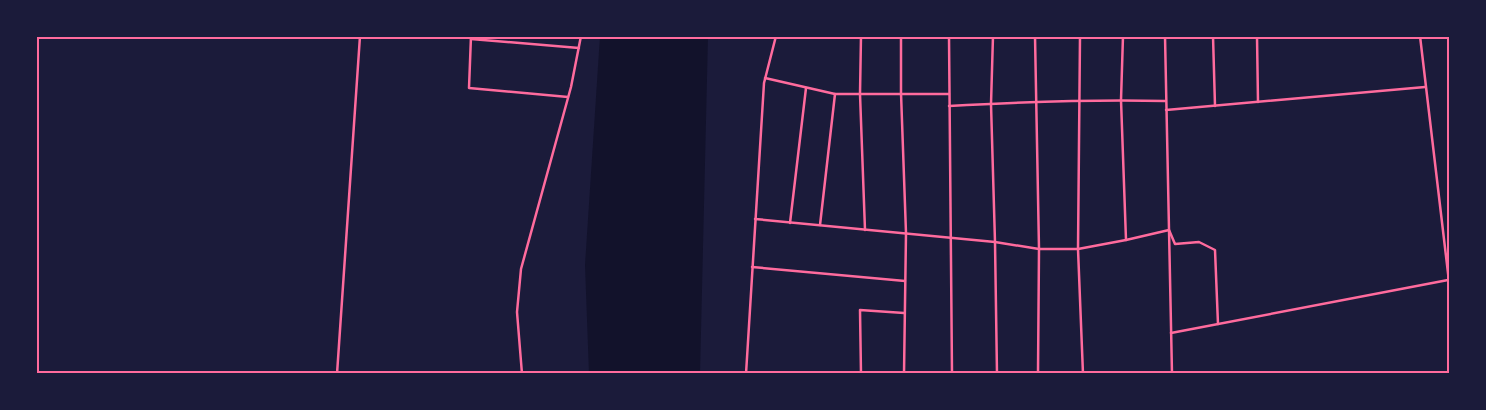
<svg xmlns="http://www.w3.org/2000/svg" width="1486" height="410" viewBox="0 0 1486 410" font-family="'Golos Text',sans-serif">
	<rect width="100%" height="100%" fill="#1b1b3a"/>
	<path fill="#12122b" d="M600,36H708L700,374H589L585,265Z"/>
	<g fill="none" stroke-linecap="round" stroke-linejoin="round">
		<g stroke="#ff6b9d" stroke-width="2.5">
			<path d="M471,36L469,88L568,97"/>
			<path d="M861,36L860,94L865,230"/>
			<path d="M901,36V93L906,233L904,374"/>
			<path d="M949,36L952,374"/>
			<path d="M993,36L991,104L995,242L997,374"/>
			<path d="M1035,36L1039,249L1038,374"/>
			<path d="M1080,36L1078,249L1083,374"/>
			<path d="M1123,36L1121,100L1126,240"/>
			<path d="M1165,36L1172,374"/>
			<path d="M1213,36L1215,106"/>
			<path d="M1257,36L1258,102"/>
			<path d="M471,39L579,48"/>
			<path d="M765,78L835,94H949"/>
			<path d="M949,106C1021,102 1093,99 1165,101"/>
			<path d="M1166,110L1425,87"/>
			<path d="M755,219L995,242L1039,249H1078L1126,240L1169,230L1175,244L1199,242L1215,250L1218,324"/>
			<path d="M790,223L806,88"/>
			<path d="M820,225L835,94"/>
			<path d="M752,267L905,281"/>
			<path d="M1171,333L1448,280"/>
			<path d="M522,374L517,312L521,269L571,87L581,36"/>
			<path d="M861,374L860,310L904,313"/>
		</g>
		<g stroke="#ff6b9d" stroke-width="2.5">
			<path d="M1420,36L1450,290"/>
			<path d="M337,374L360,36"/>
			<path d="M746,374L764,83L776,36"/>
		</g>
	</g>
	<rect width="1486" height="410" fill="none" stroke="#1b1b3a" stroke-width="75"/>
	<rect x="38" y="38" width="1410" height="334" fill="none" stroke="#ff6b9d" stroke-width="2"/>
</svg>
